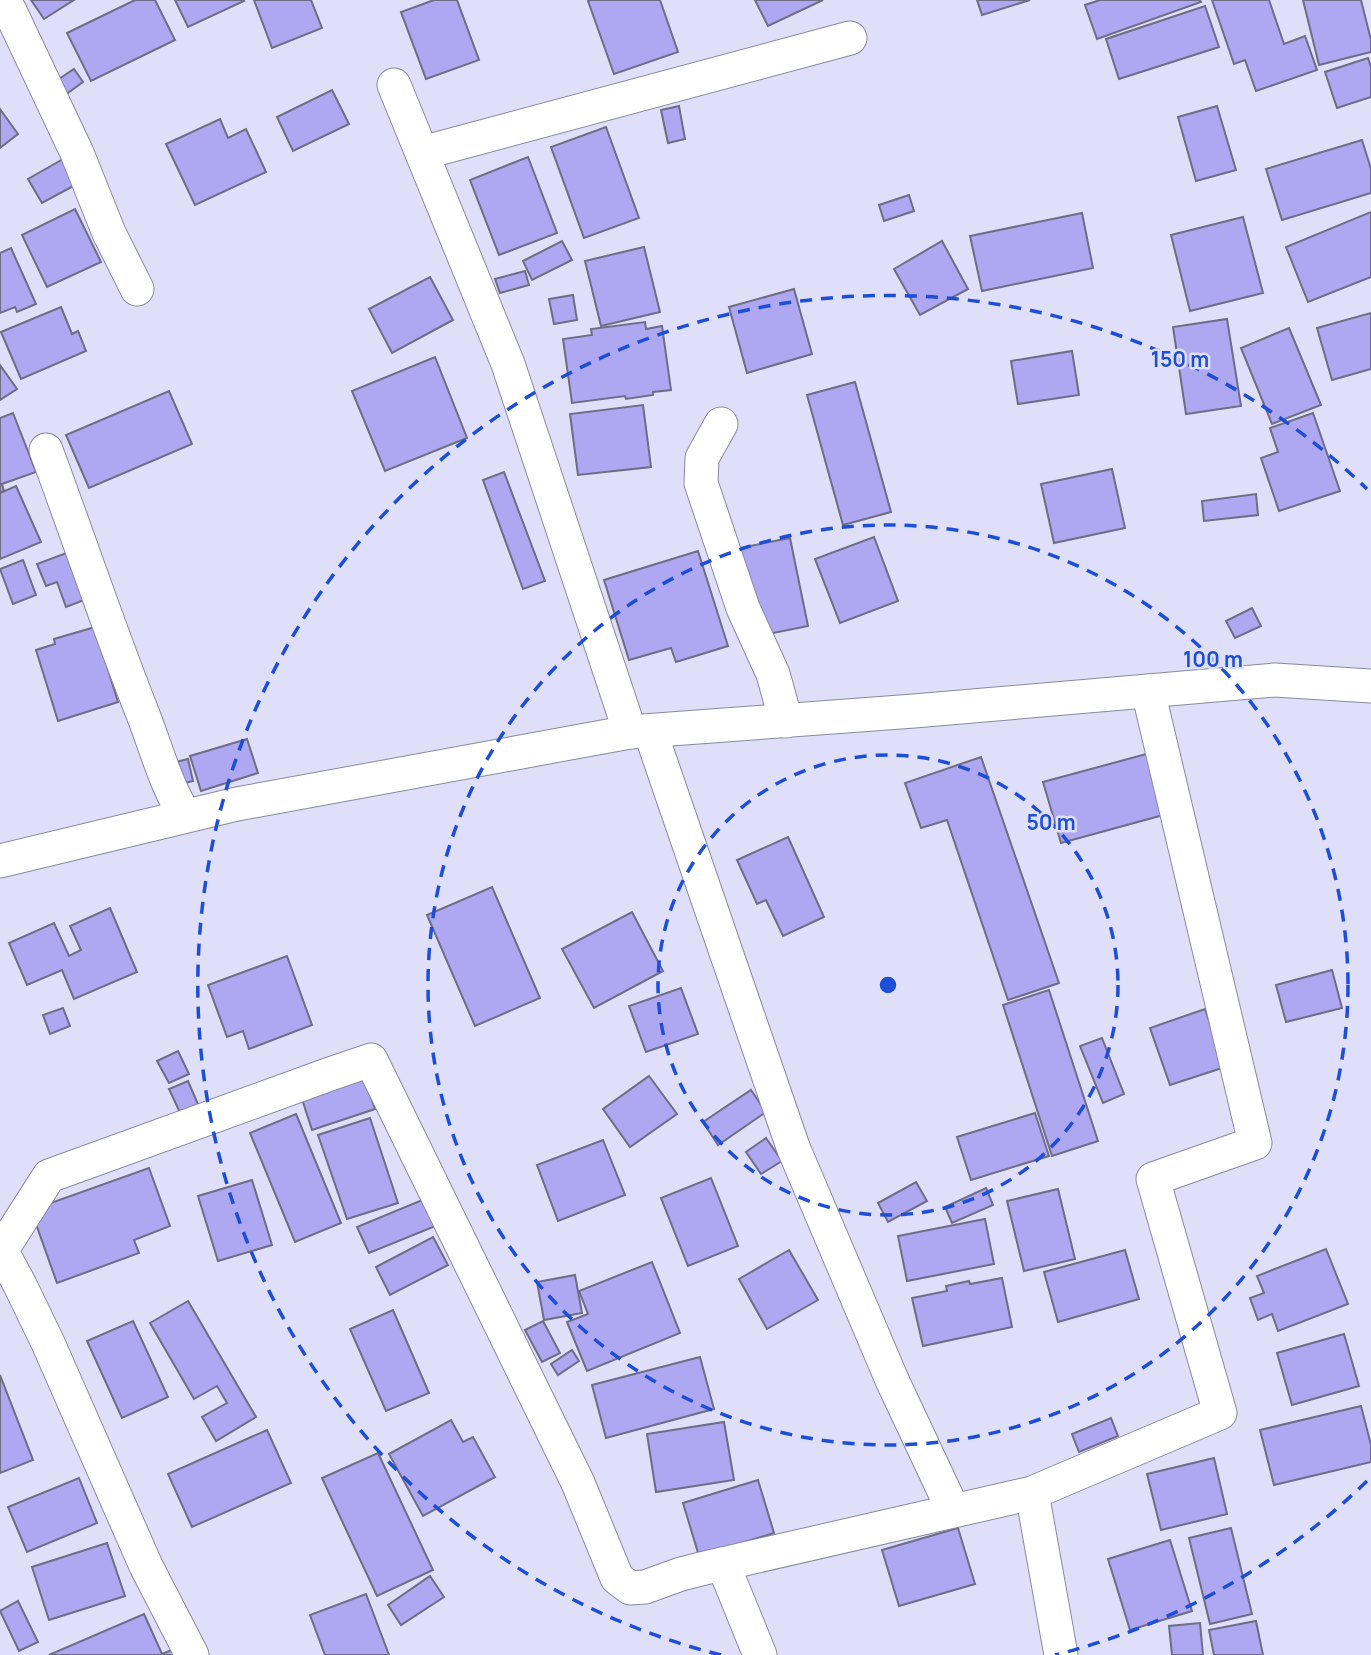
<svg xmlns="http://www.w3.org/2000/svg" width="1371" height="1655" viewBox="0 0 1371 1655" font-family="Manrope,sans-serif">
	<rect width="100%" height="100%" fill="#e0dffa"/>
	<g fill="#aea7f2" stroke="#6e6d85" stroke-width="2">
		<path d="M31,0H74L44,19Z"/>
		<path d="M135,0H155L175,40L91,81L67,33Z"/>
		<path d="M175,0H243L244,1L188,27Z"/>
		<path d="M254,0H311L322,28L272,48Z"/>
		<path d="M434,0H457L479,60L426,79L401,12Z"/>
		<path d="M591,0H660L678,52L614,74L588,1Z"/>
		<path d="M755,0H823L768,26Z"/>
		<path d="M977,0H1030L982,15Z"/>
		<path d="M1100,0H1200L1201,2L1097,39L1085,5Z"/>
		<path d="M1212,0H1269L1284,44L1305,36L1317,70L1256,91L1245,60L1234,64Z"/>
		<path d="M1303,0H1361L1371,40V52L1319,65Z"/>
		<path d="M1205,6L1219,47L1119,79L1106,39Z"/>
		<path d="M1368,58L1371,67V97L1337,108L1325,72Z"/>
		<path d="M74,69L83,82L65,95L56,81Z"/>
		<path d="M332,90L349,124L293,151L277,117Z"/>
		<path d="M679,106L685,139L668,143L661,110Z"/>
		<path d="M1217,106L1236,170L1196,181L1178,117Z"/>
		<path d="M0,109L18,134L0,148Z"/>
		<path d="M220,119L228,138L246,129L266,172L195,205L166,144Z"/>
		<path d="M606,127L639,218L584,238L551,147Z"/>
		<path d="M1362,140L1371,169V193L1282,220L1266,169Z"/>
		<path d="M528,157L557,233L499,255L470,180Z"/>
		<path d="M63,159L77,184L42,203L28,179Z"/>
		<path d="M909,195L914,211L884,221L879,205Z"/>
		<path d="M75,209L101,262L47,287L22,235Z"/>
		<path d="M1371,212V277L1308,302L1286,247Z"/>
		<path d="M1082,213L1093,268L982,291L970,236Z"/>
		<path d="M1243,217L1263,293L1190,311L1171,235Z"/>
		<path d="M562,241L572,260L532,280L523,261Z"/>
		<path d="M942,241L968,289L920,315L894,269Z"/>
		<path d="M644,247L660,312L601,326L585,261Z"/>
		<path d="M11,248L36,304L17,312L15,307L0,313V253Z"/>
		<path d="M525,271L529,285L500,293L495,279Z"/>
		<path d="M430,277L453,320L392,353L369,309Z"/>
		<path d="M794,289L812,354L747,373L729,307Z"/>
		<path d="M573,295L577,320L554,324L549,299Z"/>
		<path d="M61,307L72,334L78,331L86,351L21,379L1,332Z"/>
		<path d="M1371,313V369L1332,380L1317,328Z"/>
		<path d="M1227,319L1241,406L1186,414L1173,327Z"/>
		<path d="M645,322L646,329L662,326L671,390L653,392V395L626,399L625,396L572,403L563,339L592,335L591,329Z"/>
		<path d="M1289,328L1321,405L1272,424L1241,348Z"/>
		<path d="M1072,351L1079,395L1018,404L1011,361Z"/>
		<path d="M435,357L467,438L385,471L352,391Z"/>
		<path d="M0,365L17,389L0,400Z"/>
		<path d="M855,382L891,512L843,525L807,395Z"/>
		<path d="M169,391L192,444L89,488L66,435Z"/>
		<path d="M643,405L651,467L578,475L570,414Z"/>
		<path d="M13,413L36,472L2,484L4,491L0,492V418Z"/>
		<path d="M1313,413L1340,491L1279,511L1261,458L1278,452L1270,428Z"/>
		<path d="M1112,469L1125,528L1054,543L1041,484Z"/>
		<path d="M504,472L545,581L523,589L483,480Z"/>
		<path d="M16,486L41,542L0,559V493Z"/>
		<path d="M1256,494L1258,515L1204,521L1202,501Z"/>
		<path d="M874,537L898,601L840,623L815,559Z"/>
		<path d="M790,538L808,626L758,636L740,548Z"/>
		<path d="M698,551L728,646L676,662L671,648L629,660L604,580Z"/>
		<path d="M69,552L87,599L66,607L57,582L46,586L37,564Z"/>
		<path d="M23,560L36,595L13,604L0,569Z"/>
		<path d="M1252,608L1261,626L1235,638L1226,621Z"/>
		<path d="M95,627L118,702L58,721L36,650L55,644L54,639Z"/>
		<path d="M247,739L258,773L201,791L190,756Z"/>
		<path d="M1150,753L1167,814L1061,843L1043,782Z"/>
		<path d="M981,757L1059,983L1008,1000L947,820L921,828L905,783Z"/>
		<path d="M188,759L193,781L177,785L172,763Z"/>
		<path d="M788,837L824,917L783,936L766,900L757,904L737,860Z"/>
		<path d="M492,887L540,998L475,1026L427,915Z"/>
		<path d="M110,908L137,972L74,999L62,970L27,985L9,943L54,923L69,956L81,950L70,926Z"/>
		<path d="M632,912L663,971L594,1008L562,949Z"/>
		<path d="M287,956L312,1025L249,1049L243,1031L227,1037L208,985Z"/>
		<path d="M1332,970L1342,1008L1286,1022L1276,985Z"/>
		<path d="M681,988L698,1034L646,1052L629,1006Z"/>
		<path d="M1049,990L1098,1141L1052,1156L1003,1005Z"/>
		<path d="M63,1008L70,1026L50,1034L43,1015Z"/>
		<path d="M1205,1009L1225,1067L1170,1085L1150,1028Z"/>
		<path d="M1102,1038L1124,1094L1103,1103L1080,1046Z"/>
		<path d="M178,1051L189,1074L169,1083L157,1061Z"/>
		<path d="M363,1075L375,1109L312,1130L301,1096Z"/>
		<path d="M649,1076L677,1114L630,1147L603,1109Z"/>
		<path d="M188,1081L200,1109L182,1117L169,1089Z"/>
		<path d="M751,1090L766,1112L718,1145L703,1122Z"/>
		<path d="M1035,1113L1049,1156L971,1180L957,1137Z"/>
		<path d="M296,1114L341,1223L295,1242L250,1133Z"/>
		<path d="M370,1118L398,1203L347,1219L318,1135Z"/>
		<path d="M766,1138L782,1161L761,1174L746,1152Z"/>
		<path d="M603,1140L625,1195L558,1221L537,1165Z"/>
		<path d="M149,1168L170,1226L134,1240L139,1253L57,1283L31,1210Z"/>
		<path d="M711,1178L738,1246L688,1266L661,1198Z"/>
		<path d="M252,1180L272,1245L218,1261L198,1196Z"/>
		<path d="M916,1182L927,1201L888,1222L878,1203Z"/>
		<path d="M986,1188L993,1205L952,1223L945,1207Z"/>
		<path d="M1058,1189L1075,1259L1024,1271L1007,1201Z"/>
		<path d="M427,1198L438,1225L369,1253L357,1227Z"/>
		<path d="M985,1219L994,1264L907,1281L898,1236Z"/>
		<path d="M433,1237L448,1265L390,1295L376,1267Z"/>
		<path d="M1326,1249L1348,1304L1278,1331L1272,1314L1258,1320L1250,1298L1264,1293L1257,1276Z"/>
		<path d="M789,1250L818,1300L767,1329L739,1279Z"/>
		<path d="M1125,1250L1139,1299L1058,1322L1044,1272Z"/>
		<path d="M652,1262L680,1333L587,1371L567,1322L588,1314L579,1291Z"/>
		<path d="M575,1275L582,1313L544,1320L537,1282Z"/>
		<path d="M1002,1278L1012,1327L923,1346L912,1298L947,1291L946,1286L969,1281L970,1284Z"/>
		<path d="M188,1301L256,1417L216,1441L202,1417L227,1403L217,1386L194,1399L150,1323Z"/>
		<path d="M393,1310L429,1393L386,1411L350,1329Z"/>
		<path d="M133,1321L168,1397L122,1418L87,1341Z"/>
		<path d="M543,1321L560,1353L542,1362L525,1330Z"/>
		<path d="M1344,1334L1359,1386L1292,1405L1277,1353Z"/>
		<path d="M572,1350L579,1361L558,1375L551,1364Z"/>
		<path d="M700,1357L714,1409L606,1438L592,1385Z"/>
		<path d="M0,1375L33,1460L0,1473Z"/>
		<path d="M1361,1406L1371,1445V1462L1274,1485L1260,1430Z"/>
		<path d="M1111,1418L1118,1436L1079,1452L1072,1434Z"/>
		<path d="M451,1420L463,1442L473,1437L495,1477L423,1516L389,1454Z"/>
		<path d="M724,1422L734,1480L656,1492L647,1434Z"/>
		<path d="M267,1430L291,1483L192,1527L168,1474Z"/>
		<path d="M378,1453L433,1570L377,1596L322,1478Z"/>
		<path d="M1214,1458L1227,1514L1161,1530L1147,1474Z"/>
		<path d="M79,1478L97,1523L27,1552L8,1507Z"/>
		<path d="M758,1480L774,1533L699,1556L683,1503Z"/>
		<path d="M958,1528L975,1584L899,1606L882,1550Z"/>
		<path d="M1231,1528L1252,1614L1210,1624L1189,1538Z"/>
		<path d="M1170,1540L1192,1611L1130,1630L1108,1559Z"/>
		<path d="M107,1543L125,1596L49,1620L32,1567Z"/>
		<path d="M430,1576L444,1597L401,1625L388,1605Z"/>
		<path d="M366,1594L389,1655H325L310,1615Z"/>
		<path d="M18,1601L38,1642L19,1651L0,1611Z"/>
		<path d="M144,1614L162,1654L174,1649L176,1655H49Z"/>
		<path d="M1256,1621L1263,1655H1214L1209,1630Z"/>
		<path d="M1200,1623L1203,1655H1172L1169,1626Z"/>
	</g>
	<g fill="none" stroke-linecap="round" stroke-linejoin="round">
		<g stroke="#8988a0" stroke-width="35">
			<g id="minor">
				<path d="M3,0L10,11L77,153L109,233L137,289"/>
				<path d="M394,85L508,364L630,732"/>
				<path d="M422,153L850,38"/>
				<path d="M721,424L702,458L701,483L743,608L773,674L786,721"/>
				<path d="M46,450C79,539 109,629 144,717C157,751 166,785 185,816"/>
				<path d="M650,731L793,1147L892,1380L953,1510"/>
				<path d="M0,861L237,804L630,732L914,711L1275,680L1371,686"/>
				<path d="M0,1248L20,1285L48,1343L146,1566L192,1655"/>
				<path d="M1,1251L49,1176L330,1074L371,1060L578,1483L617,1578L630,1588L645,1587L681,1574L705,1568L1032,1493L1220,1413L1153,1179L1255,1143L1148,691"/>
				<path d="M1032,1493L1061,1655"/>
				<path d="M723,1564L760,1655"/>
			</g>
		</g>
		<use href="#minor" stroke="#fff" stroke-width="33"/>
	</g>
	<g fill="none" stroke="#1d4ed8" stroke-width="3.5" stroke-dasharray="12 9">
		<circle cx="888" cy="985" r="230"/>
		<circle cx="888" cy="985" r="460"/>
		<path d="M1367 1481A690 690 0 0 1 1055 1655M721 1655A690 690 0 1 1 1367 489"/>
	</g>
	<circle cx="888" cy="985" r="10" fill="#1d4ed8" stroke="#e0dffa" stroke-width="3.5"/>
	<g font-size="21" text-anchor="middle" font-weight="bold" fill="#1d4ed8" stroke="#e0dffa" stroke-width="5" stroke-linejoin="round" paint-order="stroke">
		<text x="1180" y="367">150 m</text>
		<text x="1213" y="667">100 m</text>
		<text x="1051" y="830">50 m</text>
	</g>
</svg>
